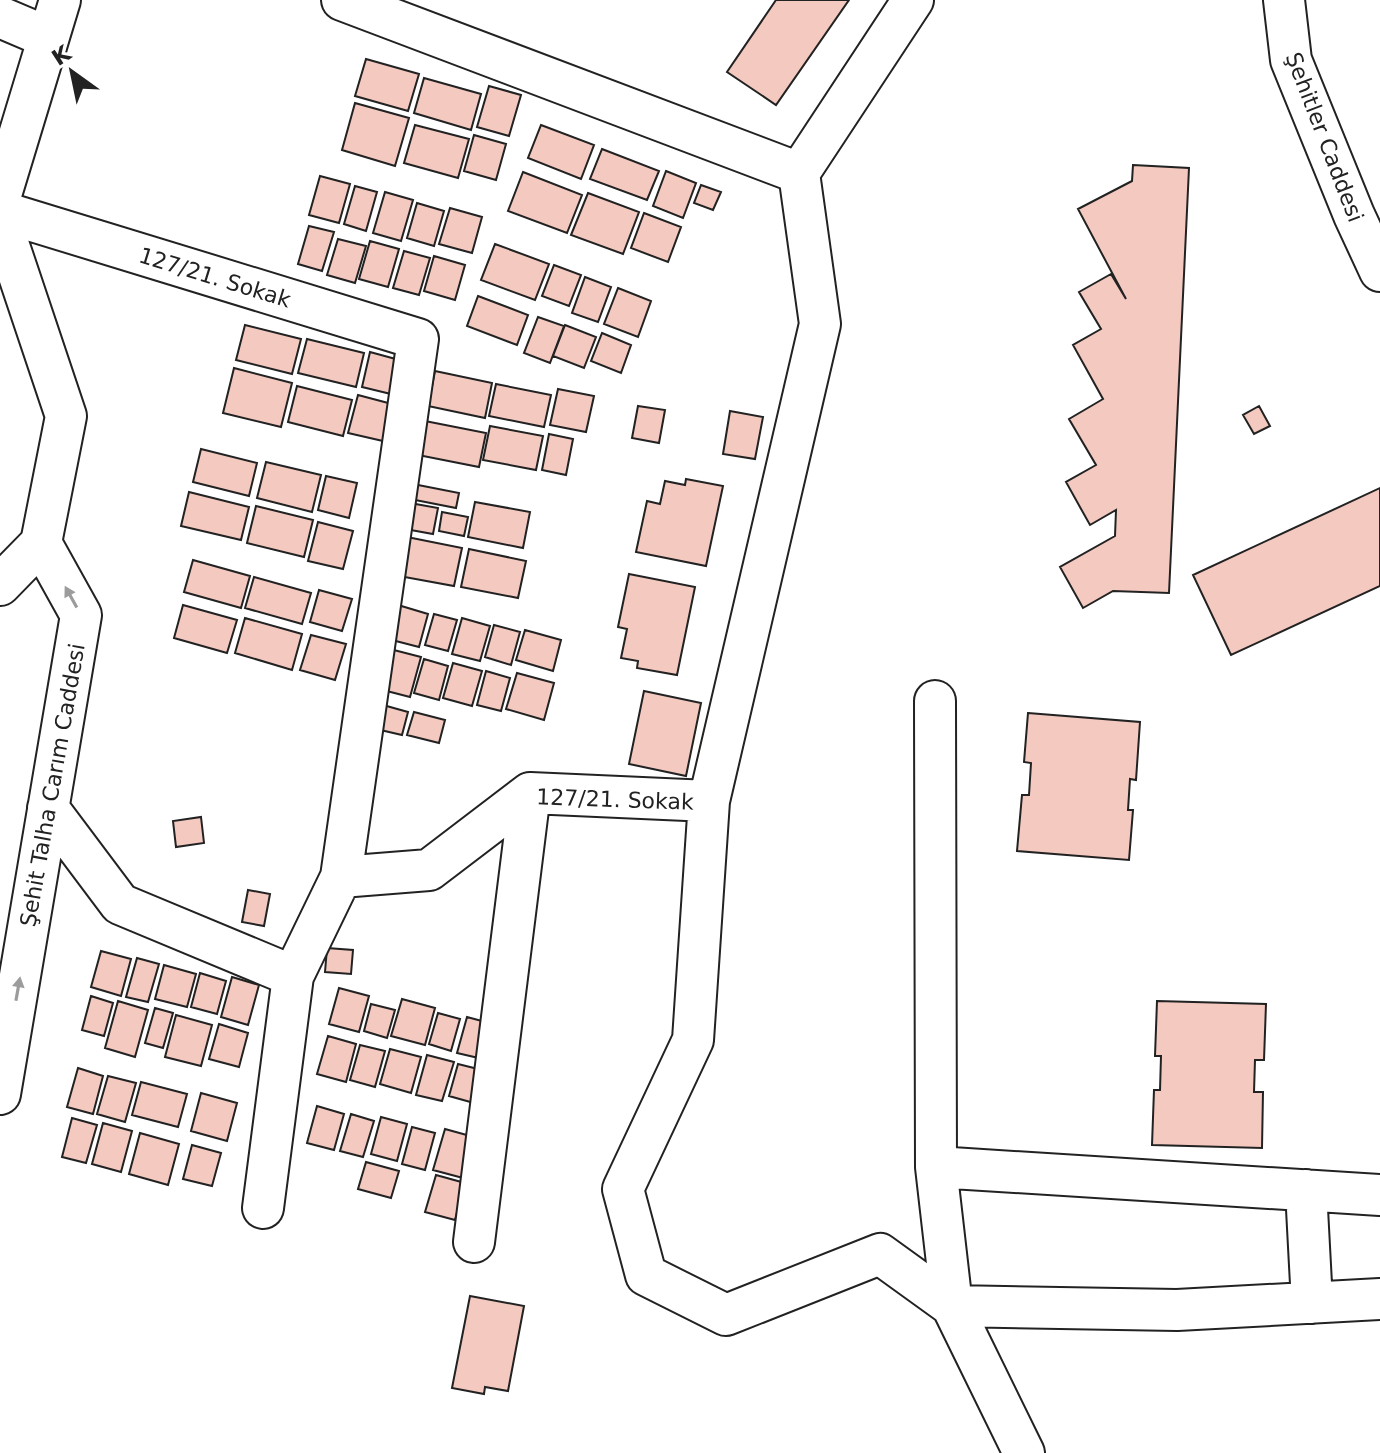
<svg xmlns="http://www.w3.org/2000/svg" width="1380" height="1453" viewBox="0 0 1380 1453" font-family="'DejaVu Sans',sans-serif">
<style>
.building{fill:#f3c9c0;stroke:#222;stroke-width:2}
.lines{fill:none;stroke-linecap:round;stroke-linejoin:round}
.minor-casing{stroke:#222;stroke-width:44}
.minor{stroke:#fff;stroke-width:40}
.oneway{fill:#9c9c9c}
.labels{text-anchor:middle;stroke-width:6;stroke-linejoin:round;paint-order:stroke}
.street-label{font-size:22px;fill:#222;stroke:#fff}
</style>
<rect width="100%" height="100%" fill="#fff"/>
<path class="building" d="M776,0h73l-73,105 -49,-33z
M366,59l53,15 -11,37 -53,-15z
M424,78l57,16 -10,36 -57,-17z
M489,86l32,9 -12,41 -32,-9z
M355,103l54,15 -14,48 -53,-16z
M415,125l54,14 -11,39 -54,-15z
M541,125l53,20 -13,34 -53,-21z
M474,135l32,9 -10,36 -32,-9z
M602,149l57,22 -12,29 -57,-21z
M1133,165l56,3 -20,425 -56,-2 -30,17 -23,-41 55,-31 1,-26 -26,15 -24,-43 30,-17 -27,-46 34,-20 -30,-54 28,-16 -22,-37 32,-18 15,25 -48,-90 54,-28z
M666,171l30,12 -13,35 -30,-12z
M523,172l59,23 -15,38 -59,-22z
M320,176l30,8 -11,39 -30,-8z
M701,185l20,7 -8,18 -19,-7z
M355,186l22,6 -11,39 -22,-7z
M385,192l28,8 -12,41 -28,-8z
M588,193l51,19 -16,42 -52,-19z
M417,203l27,8 -10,35 -27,-8z
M450,208l32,9 -10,36 -33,-9z
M644,213l37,14 -13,35 -37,-14z
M309,226l25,6 -12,39 -24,-7z
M338,239l28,7 -11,37 -28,-8z
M370,241l29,8 -11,38 -29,-8z
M495,244l54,20 -14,36 -54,-20z
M404,251l26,7 -11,37 -26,-7z
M434,256l31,9 -10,35 -31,-9z
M554,265l27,10 -12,31 -27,-10z
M585,277l26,10 -13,35 -26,-9z
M618,288l33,13 -13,36 -34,-13z
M478,296l50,19 -11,30 -50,-19z
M538,317l26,9 -14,37 -26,-10z
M245,325l56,14 -9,35 -56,-14z
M565,325l31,12 -12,31 -31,-12z
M602,333l29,12 -10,28 -30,-12z
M307,339l57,14 -8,34 -58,-14z
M370,352l33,9 -8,34 -33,-8z
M234,368l58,15 -11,44 -58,-14z
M435,371l57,12 -7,35 -57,-12z
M496,384l55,11 -7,32 -55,-11z
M297,386l55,14 -9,36 -55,-14z
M558,389l36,7 -8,36 -36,-7z
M358,395l34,9 -9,37 -35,-8z
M638,406l27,4 -6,33 -27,-5z
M1259,406l11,20 -16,8 -11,-19z
M730,411l33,6 -8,42 -32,-5z
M425,421l61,12 -7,34 -61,-12z
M490,426l53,10 -7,34 -53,-10z
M549,434l24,5 -7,36 -24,-5z
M201,449l56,14 -8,33 -56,-14z
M266,462l55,13 -9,37 -55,-14z
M326,476l31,7 -8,35 -31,-8z
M686,479l37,7 -17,80 -70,-14 11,-51 13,3 5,-23 20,4z
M413,484l46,9 -3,15 -46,-9z
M1380,488v98l-149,69 -38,-80z
M189,492l60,15 -8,33 -60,-14z
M475,502l55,10 -7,36 -55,-11z
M410,503l28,5 -5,26 -28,-5z
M256,506l57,14 -9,37 -57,-14z
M442,512l26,5 -4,19 -25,-5z
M318,522l35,9 -10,38 -35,-8z
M407,537l55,11 -8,38 -55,-10z
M469,549l57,12 -8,37 -57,-11z
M193,560l57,16 -9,32 -57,-16z
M629,574l66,13 -18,88 -40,-7 1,-7 -17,-3 6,-29 -9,-2z
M254,577l57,16 -9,31 -57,-16z
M319,590l33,9 -10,32 -32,-9z
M183,605l54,15 -10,33 -53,-15z
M398,605l30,9 -9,33 -31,-8z
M434,614l23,6 -9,31 -23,-6z
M245,618l57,16 -10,36 -57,-17z
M462,618l28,8 -10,35 -28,-7z
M494,625l26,7 -9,33 -26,-8z
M525,630l36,10 -8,31 -37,-11z
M311,635l35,9 -11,36 -35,-10z
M386,648l35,9 -11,40 -35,-9z
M424,659l24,7 -9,34 -25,-7z
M453,663l29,8 -10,35 -29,-8z
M486,671l24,7 -9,33 -24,-6z
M517,673l37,10 -10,37 -38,-11z
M644,691l57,12 -15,73 -57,-12z
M383,705l25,7 -6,23 -26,-6z
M414,712l31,8 -6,23 -32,-8z
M1028,713l112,9 -4,58 -6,-1 -2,31h5l-4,50 -112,-9 5,-56h7l2,-32 -7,-1z
M201,817l3,26 -28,4 -3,-26z
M248,890l22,4 -6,32 -22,-4z
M327,948l26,2 -2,24 -26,-2z
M101,951l30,8 -10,37 -30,-9z
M137,958l22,6 -11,38 -22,-5z
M164,965l32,9 -9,33 -32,-8z
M200,973l26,8 -9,33 -26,-7z
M232,977l27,8 -11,40 -27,-8z
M339,988l30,8 -10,36 -30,-8z
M91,996l22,7 -9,33 -22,-6z
M402,999l33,9 -10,37 -34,-9z
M118,1001l30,9 -13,47 -30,-9z
M1157,1001l109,3 -2,56h-9l-1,32h9l-1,56 -110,-3 2,-55h6l1,-34h-6z
M371,1004l24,6 -8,28 -23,-7z
M155,1008l18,5 -10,35 -18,-5z
M438,1013l22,6 -9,32 -22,-7z
M176,1015l36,10 -11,41 -36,-9z
M467,1017l26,7 -10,35 -26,-6z
M219,1024l29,9 -9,34 -30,-8z
M328,1036l28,8 -10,38 -29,-8z
M360,1045l25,6 -10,36 -25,-7z
M390,1049l31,8 -10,36 -31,-9z
M427,1055l27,7 -12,39 -26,-6z
M458,1064l32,8 -9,33 -32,-9z
M78,1068l25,8 -10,38 -26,-7z
M108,1076l28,7 -11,39 -28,-8z
M141,1082l46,12 -9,33 -46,-12z
M201,1093l36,10 -10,38 -36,-10z
M317,1106l27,8 -10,36 -27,-7z
M351,1114l23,7 -11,36 -23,-6z
M381,1117l26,7 -10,37 -26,-7z
M72,1118l25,7 -11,38 -24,-6z
M103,1123l29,8 -11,41 -29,-8z
M412,1127l23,6 -10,37 -23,-6z
M445,1129l29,8 -11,41 -30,-8z
M140,1133l39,11 -11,41 -39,-11z
M192,1145l29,8 -9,33 -29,-7z
M366,1162l33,9 -8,27 -33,-9z
M436,1175l29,8 -10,37 -30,-8z
M470,1296l54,10 -16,85 -23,-4 -1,7 -32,-6z"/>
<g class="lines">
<defs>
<path id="minor" d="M342,0l457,173
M1284,0l7,60 63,155 26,56
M0,17l47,20
M0,198l60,-198
M0,211l418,128 -77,538 88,-7 101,-77 179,8 111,-477 -21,-151 114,-173
M0,219l66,197 -25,127
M0,585l41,-42
M935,701l1,466 16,139 72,147
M709,801l-16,239 -70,149 23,86 80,40 154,-61 72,52 225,4 203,-11
M48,808l72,96 173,72
M0,1094l81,-479 -40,-72
M936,1167l444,28
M1306,1190l6,113
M263,1208l30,-232 48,-99
M474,1242l56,-449"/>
</defs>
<use href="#minor" class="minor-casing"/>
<use href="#minor" class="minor"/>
</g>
<defs><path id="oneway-solid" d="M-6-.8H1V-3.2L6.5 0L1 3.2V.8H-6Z" transform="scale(2)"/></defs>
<g class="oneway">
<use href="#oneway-solid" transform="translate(71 597) rotate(-119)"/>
<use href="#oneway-solid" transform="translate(18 989) rotate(-80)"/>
</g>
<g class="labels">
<g class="street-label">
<text transform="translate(1325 137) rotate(69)" y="8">Şehitler Caddesi</text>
<text transform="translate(215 277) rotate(17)" y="8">127/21. Sokak</text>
<text transform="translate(52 785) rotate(-80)" y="8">Şehit Talha Carım Caddesi</text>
<text transform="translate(615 799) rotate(2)" y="8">127/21. Sokak</text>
</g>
</g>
<g transform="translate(72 72) rotate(327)" stroke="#ffffff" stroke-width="6" paint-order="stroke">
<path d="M0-6L14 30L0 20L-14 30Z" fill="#222222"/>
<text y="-12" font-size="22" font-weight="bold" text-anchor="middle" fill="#222222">K</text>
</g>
</svg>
